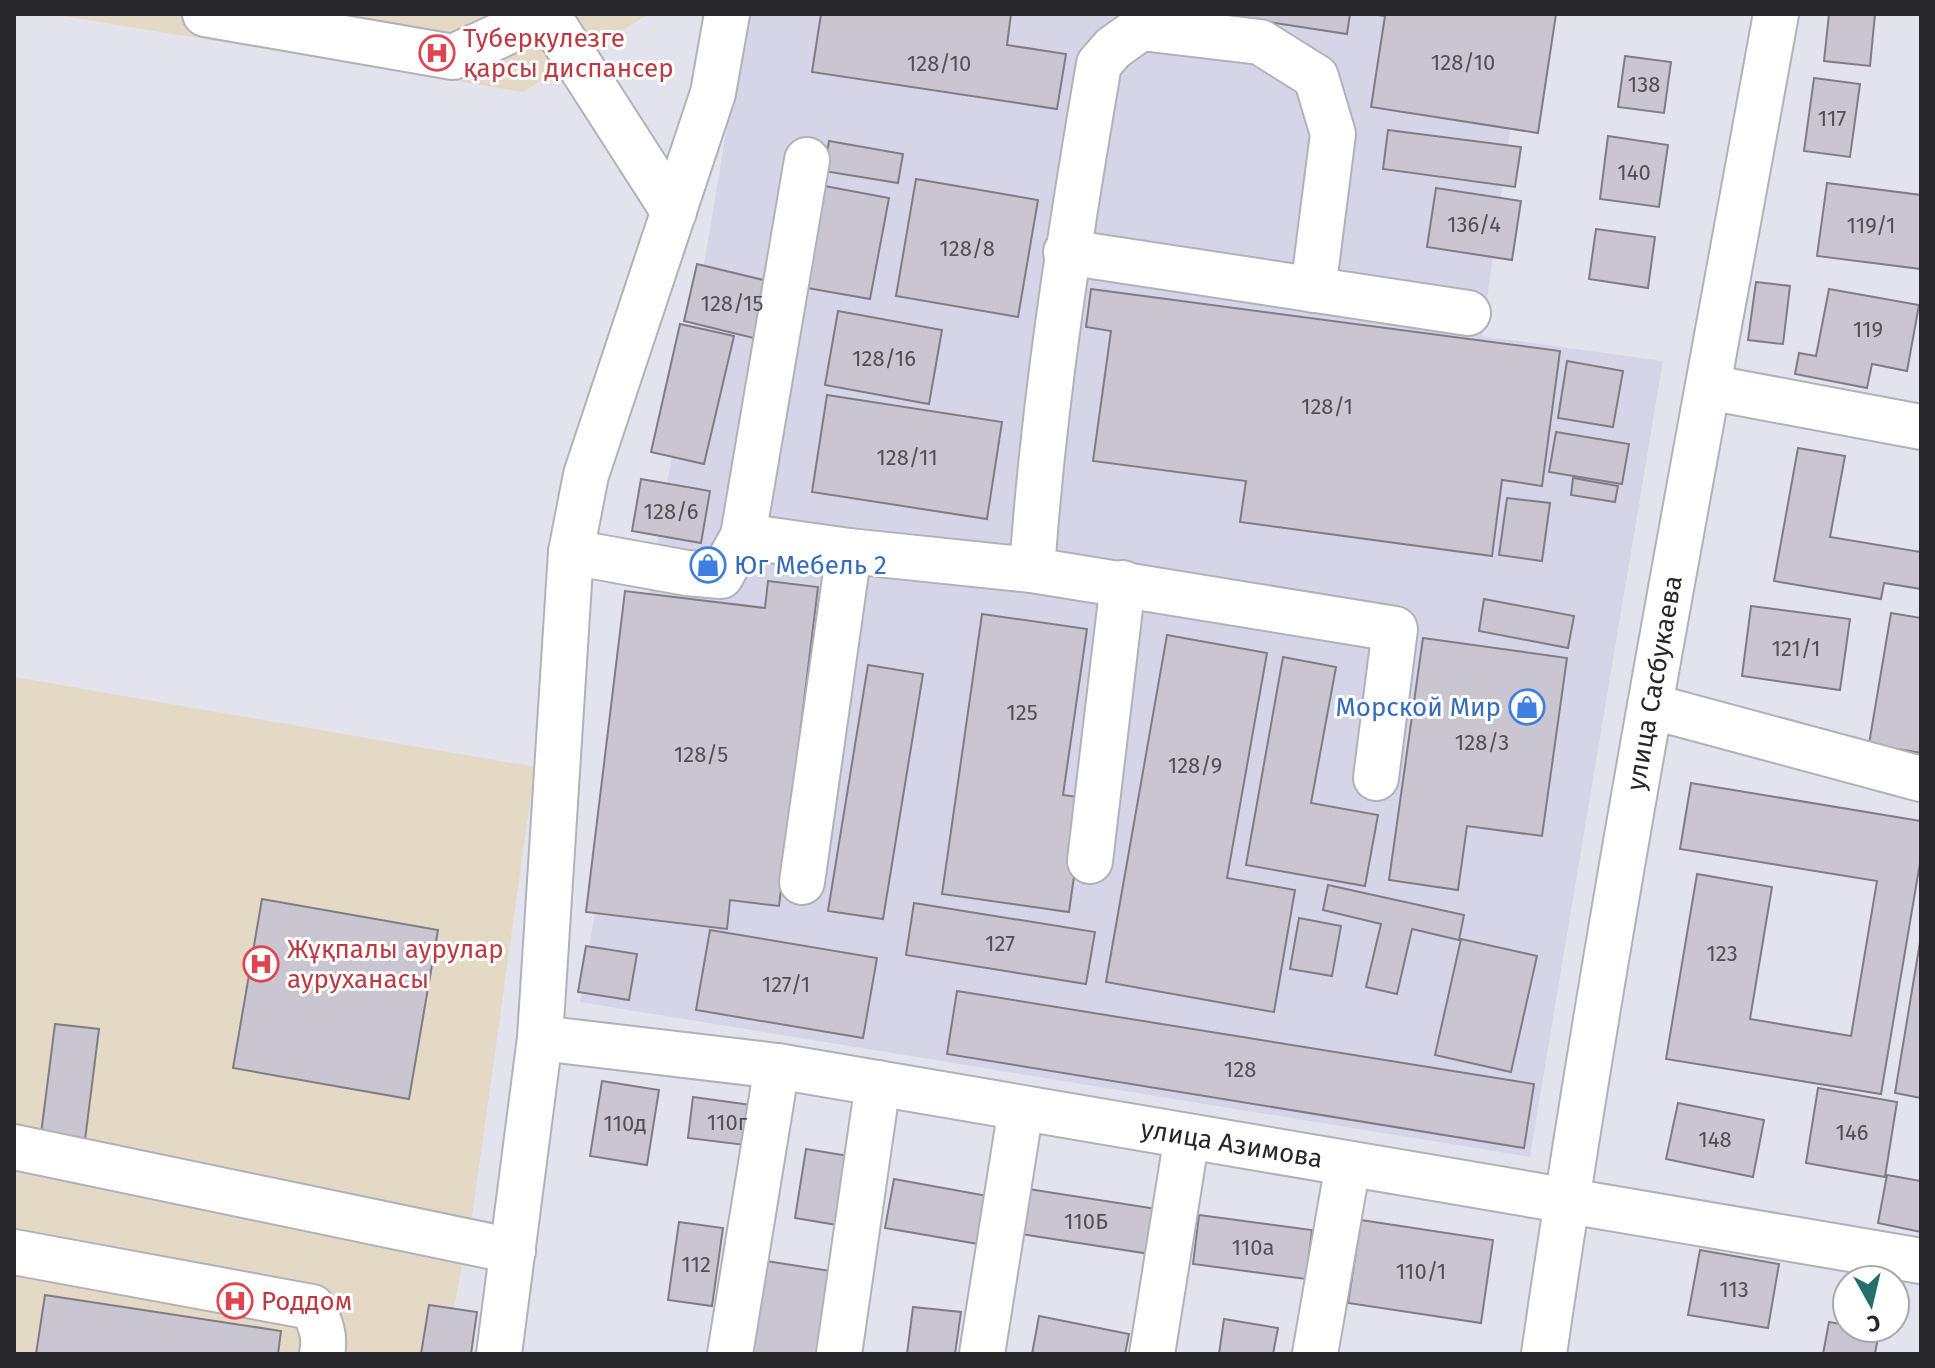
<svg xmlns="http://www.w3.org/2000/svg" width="1935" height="1368" viewBox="0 0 1935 1368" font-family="'Fira Sans',sans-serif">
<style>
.built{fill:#d6d5e7}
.medical{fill:#e4d9c5}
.building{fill:#c9c6d1;stroke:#807c86;stroke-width:2}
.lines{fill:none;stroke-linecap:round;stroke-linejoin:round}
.minor-casing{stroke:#b1b1bb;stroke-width:48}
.minor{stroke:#fff;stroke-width:44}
.labels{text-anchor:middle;stroke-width:6;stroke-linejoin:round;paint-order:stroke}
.number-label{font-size:22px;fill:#504f54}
.health-label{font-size:26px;fill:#be3a42;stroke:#fff;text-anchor:start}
.shop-label{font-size:26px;fill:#366cbe;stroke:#fff;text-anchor:start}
.street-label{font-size:26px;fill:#27272b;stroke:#fff}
</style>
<rect width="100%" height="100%" fill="#e3e3ee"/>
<path class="built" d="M746,14h780l-44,322 181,25 -133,796 -950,-155z"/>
<path class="medical" d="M52,14h597l-126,78z
M14,677l521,90 -66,471 -455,-77z
M14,1171l451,77 -19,106h-432z"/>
<path class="building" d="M821,14h190l-4,31 59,9 -9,55 -245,-37z
M1215,14h135l-3,20z
M1370,14h186l-18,119 -167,-26 14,-91z
M1829,14h46l-5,52 -46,-5z
M1625,56l46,6 -7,51 -46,-6z
M1814,78l46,6 -10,73 -46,-6z
M1388,130l133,17 -6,40 -132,-18z
M1608,136l60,9 -9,62 -59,-8z
M829,141l74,13 -5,29 -74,-12z
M916,179l122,21 -20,117 -122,-21z
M1827,183l94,12v74l-104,-13z
M814,184l75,14 -19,101 -74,-13z
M1436,188l85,13 -9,59 -85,-13z
M1596,229l59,8 -7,51 -59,-9z
M697,264l83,20 -14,57 -82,-20z
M1756,282l34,4 -7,58 -35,-4z
M1091,289l469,62 -18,135 -40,-6 -10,76 -252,-34 6,-41 -153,-20 18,-130 -25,-4z
M1829,289l90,16 -12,66 -35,-7 -5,24 -72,-14 4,-21 17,3z
M838,311l104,19 -13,74 -104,-19z
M680,324l54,12 -30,128 -53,-12z
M1567,361l56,10 -10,56 -55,-9z
M827,395l175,27 -15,97 -175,-27z
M1556,432l73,12 -7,40 -73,-12z
M1798,448l47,8 -15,81 91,15v37l-37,-6 -3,16 -107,-18z
M1573,478l45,8 -3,16 -44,-7z
M641,479l69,12 -9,52 -69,-12z
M1507,498l43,5 -8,58 -43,-6z
M768,581l50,6 -39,319 -49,-6 -3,29 -141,-17 39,-321 140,17z
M1484,599l90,17 -6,32 -89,-17z
M1751,606l99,13 -10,71 -98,-14z
M1891,613l30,5v135l-52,-9z
M982,614l105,15 -24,166 22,3 -16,114 -127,-18z
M1167,635l100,18 -40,225 68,12 -21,122 -168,-30z
M1423,638l144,20 -25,178 -75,-10 -9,64 -69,-10z
M1283,657l53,10 -25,136 67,12 -13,71 -119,-21z
M868,665l55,9 -40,245 -55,-8z
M1691,783l230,38v36l-40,237 -215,-35 31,-185 75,13 -22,132 101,17 26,-155 -197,-32z
M1328,885l136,30 -5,25 -47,-11 -15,65 -31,-7 15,-63 -58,-14z
M262,899l176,31 -29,169 -176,-31z
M914,903l181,29 -9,52 -180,-29z
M1299,918l42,8 -9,50 -42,-7z
M710,930l167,28 -14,80 -167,-28z
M1921,936v162l-26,-5z
M1461,939l76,17 -26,116 -76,-17z
M586,946l51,8 -8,46 -51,-8z
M957,991l577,93 -10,64 -577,-94z
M55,1024l44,5 -14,111 -44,-6z
M602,1081l57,9 -12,75 -57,-9z
M1818,1088l79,14 -12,75 -79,-14z
M693,1097l73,10 -5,40 -73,-9z
M1678,1103l86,17 -11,57 -87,-18z
M806,1149l43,7 -12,69 -42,-7z
M1887,1175l34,6v51l-43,-9z
M894,1179l99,18 -9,48 -99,-17z
M1022,1188l135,21 -7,45 -136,-21z
M1199,1215l113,15 -6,49 -113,-15z
M1361,1220l132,20 -12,83 -133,-20z
M679,1222l44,6 -11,78 -44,-6z
M1700,1250l79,14 -11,64 -80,-13z
M766,1261l65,10 -13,83h-66z
M45,1295l236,36 -3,23h-242z
M429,1305l48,7 -6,42h-50z
M913,1307l48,5 -6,42h-48z
M1039,1316l90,18 -4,20h-93z
M1224,1319l54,9 -5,26h-54z
M1829,1322l18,3v3l32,3 -4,23h-52z"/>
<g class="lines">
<defs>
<g id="minor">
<path d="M205,14l248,43 93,-43"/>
<path d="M547,14l127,198"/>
<path d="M1066,252l402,61"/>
<path d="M1708,387l213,40"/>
<path d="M743,536l64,-376"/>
<path d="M571,552l116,21 34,3 22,-40 106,15 183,19 363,59 -19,149"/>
<path d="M1032,570c12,-172 38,-336 67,-506l14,-16 28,-20 119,14 56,35 17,57 -20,156"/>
<path d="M1650,706l271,73"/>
<path d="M1090,861l33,-278"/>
<path d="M802,882l47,-331"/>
<path id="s1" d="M540,1038l237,28 1144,195"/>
<path d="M14,1147l499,104"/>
<path d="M14,1252l298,55c8,15 14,29 10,47"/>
<path d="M499,1354l41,-316 31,-486 15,-77 127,-382 14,-79"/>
<path d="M730,1354l47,-288"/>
<path d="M839,1354l39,-271"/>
<path d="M982,1354l39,-246"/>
<path d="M1152,1354l35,-218"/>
<path d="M1315,1354l33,-190"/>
<path id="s2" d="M1544,1354c65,-449 151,-894 232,-1340"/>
</g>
</defs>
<use href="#minor" class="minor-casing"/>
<use href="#minor" class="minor"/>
</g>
<defs>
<symbol id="hospital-ring" viewBox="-11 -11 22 22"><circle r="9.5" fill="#fff" stroke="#e0444e" stroke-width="1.5"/><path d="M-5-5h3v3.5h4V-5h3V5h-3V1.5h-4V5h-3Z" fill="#e0444e"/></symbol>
<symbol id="shop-ring" viewBox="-11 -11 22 22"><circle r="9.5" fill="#fff" stroke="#3f7fe0" stroke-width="1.5"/><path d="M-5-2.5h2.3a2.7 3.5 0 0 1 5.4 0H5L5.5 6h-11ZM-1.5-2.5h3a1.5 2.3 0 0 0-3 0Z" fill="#3f7fe0"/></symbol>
</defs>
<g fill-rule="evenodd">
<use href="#hospital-ring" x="417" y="33" width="40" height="40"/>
<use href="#shop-ring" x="688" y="545" width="40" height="40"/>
<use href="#shop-ring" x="1507" y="687" width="40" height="40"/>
<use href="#hospital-ring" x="241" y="944" width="40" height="40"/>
<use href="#hospital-ring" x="215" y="1281" width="40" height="40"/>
</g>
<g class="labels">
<g class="number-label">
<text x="1463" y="70">128/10</text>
<text x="939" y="71">128/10</text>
<text x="1644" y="92">138</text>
<text x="1832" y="126">117</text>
<text x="1634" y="180">140</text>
<text x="1474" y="232">136/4</text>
<text x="1871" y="233">119/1</text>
<text x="967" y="256">128/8</text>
<text x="732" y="311">128/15</text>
<text x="1868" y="337">119</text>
<text x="884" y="366">128/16</text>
<text x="1327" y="414">128/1</text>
<text x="907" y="465">128/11</text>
<text x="671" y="519">128/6</text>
<text x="1796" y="656">121/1</text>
<text x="1022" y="720">125</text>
<text x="1482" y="750">128/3</text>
<text x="701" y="762">128/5</text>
<text x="1195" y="773">128/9</text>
<text x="1000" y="951">127</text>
<text x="1722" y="961">123</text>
<text x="786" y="992">127/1</text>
<text x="1240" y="1077">128</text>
<text x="727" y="1130">110г</text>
<text x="625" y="1131">110д</text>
<text x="1852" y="1140">146</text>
<text x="1715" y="1147">148</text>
<text x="1086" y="1229">110Б</text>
<text x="1253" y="1255">110а</text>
<text x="696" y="1272">112</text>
<text x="1421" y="1279">110/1</text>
<text x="1734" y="1297">113</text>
</g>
<g class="health-label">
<text x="463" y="47">Туберкулезге<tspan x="463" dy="30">қарсы диспансер</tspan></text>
<text x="287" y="958">Жұқпалы аурулар<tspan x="287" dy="30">ауруханасы</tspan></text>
<text x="261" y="1310">Роддом</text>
</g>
<g class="shop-label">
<text x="734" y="574">Юг Мебель 2</text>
<text x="1501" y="716" text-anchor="end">Морской Мир</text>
</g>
<g class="street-label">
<text dy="9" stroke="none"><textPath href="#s2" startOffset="680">улица Сасбукаева</textPath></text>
<text dy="9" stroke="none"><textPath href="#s1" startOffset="700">улица Азимова</textPath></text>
</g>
</g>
<rect width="1935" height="1368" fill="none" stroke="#27272b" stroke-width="32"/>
<g transform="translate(1871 1304) rotate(172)"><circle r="38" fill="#ffffff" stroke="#a9a9aa" stroke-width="2"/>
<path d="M0-6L14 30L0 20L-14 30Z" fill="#246f6b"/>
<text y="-12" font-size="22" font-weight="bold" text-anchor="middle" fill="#27272b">С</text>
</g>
</svg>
